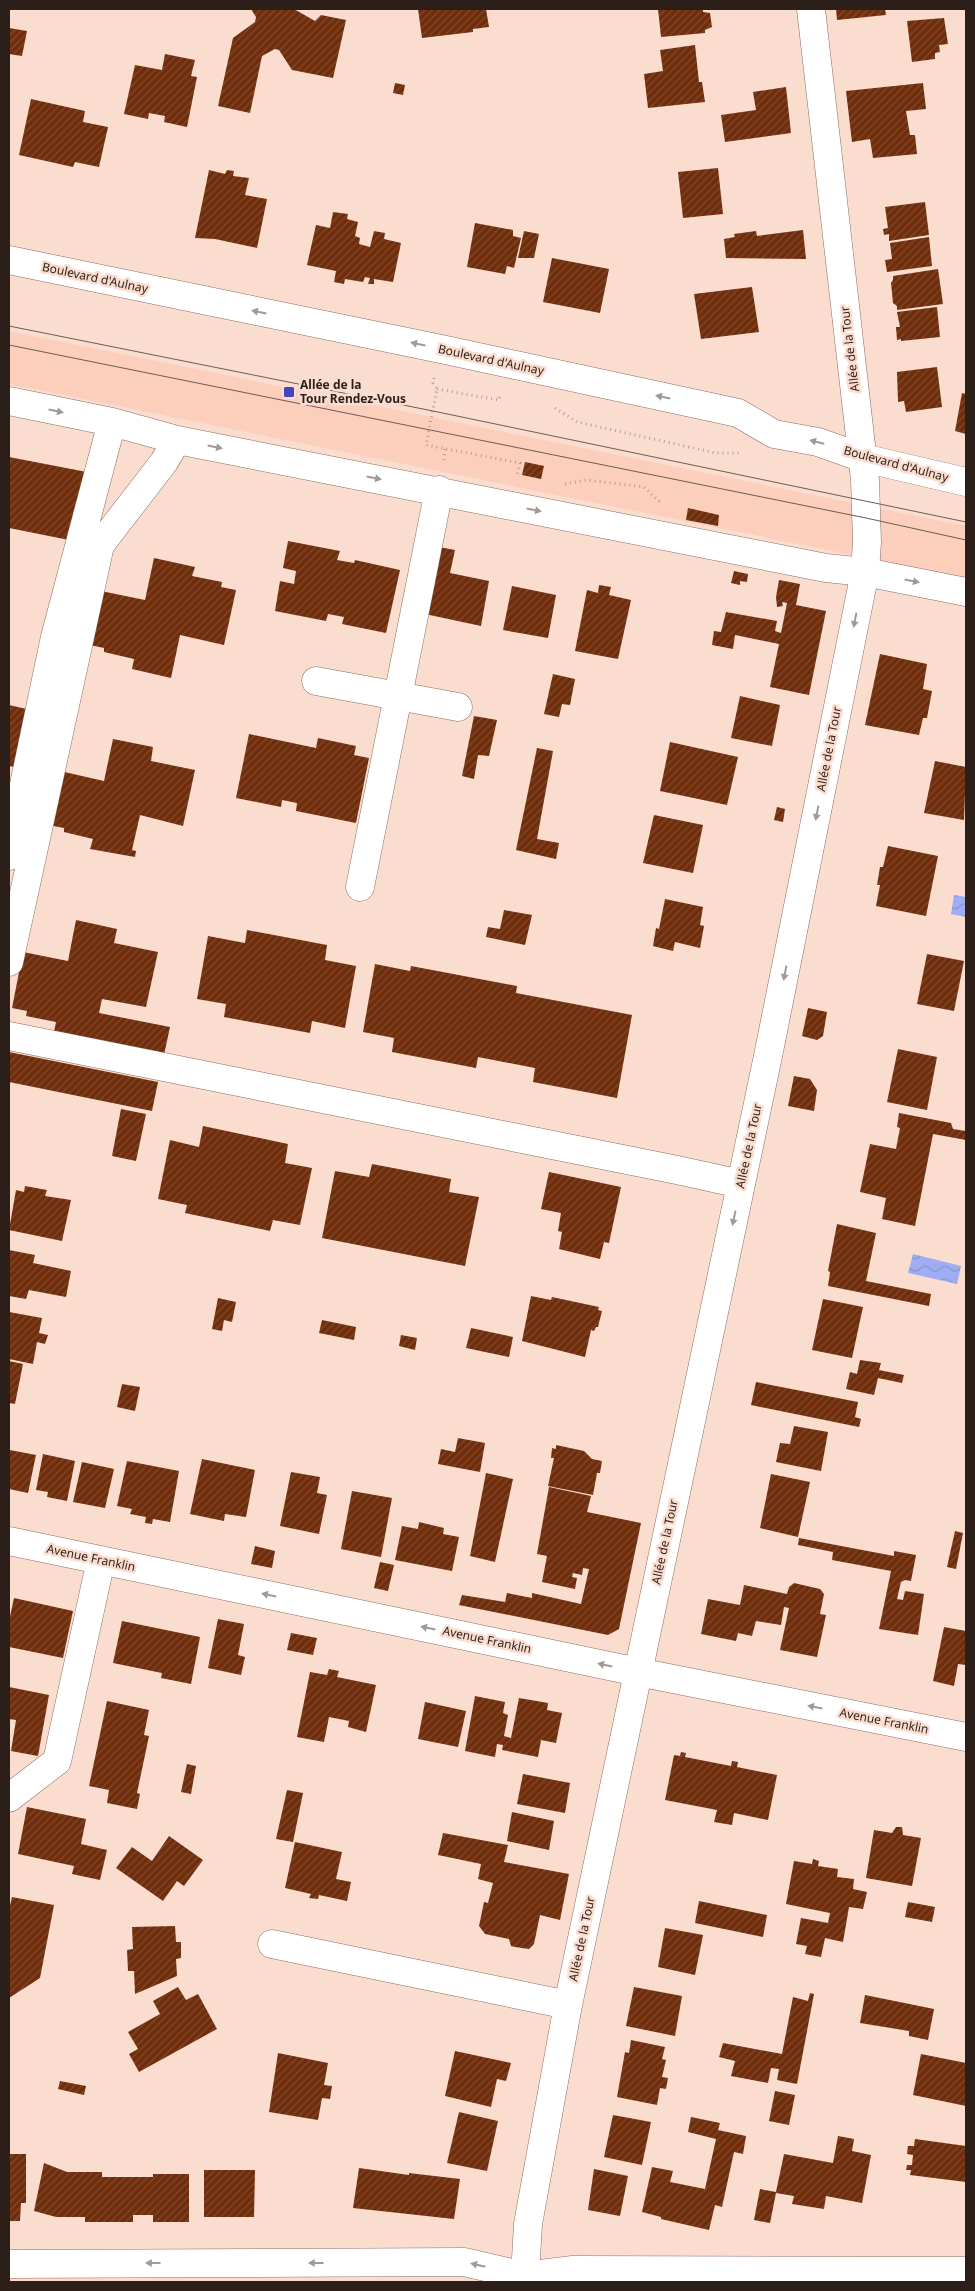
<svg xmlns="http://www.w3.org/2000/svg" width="975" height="2291" viewBox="0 0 975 2291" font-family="'Noto Sans',sans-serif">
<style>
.built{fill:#fccfbd}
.water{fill:url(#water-waves)}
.building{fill:url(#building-hatch)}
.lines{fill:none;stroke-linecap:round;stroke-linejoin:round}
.minor-casing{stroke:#8d6c5f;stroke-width:29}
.path{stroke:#b69d93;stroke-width:3;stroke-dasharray:1 4;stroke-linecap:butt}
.minor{stroke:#fff;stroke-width:28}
.tram{stroke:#6e5b54;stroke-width:1}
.oneway{fill:#a09a98}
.poi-dot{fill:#4346bb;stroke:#fbddd0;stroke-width:2}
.labels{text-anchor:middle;stroke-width:5;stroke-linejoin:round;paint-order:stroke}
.street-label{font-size:12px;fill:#2c1e19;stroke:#fbddd0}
.poi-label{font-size:12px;font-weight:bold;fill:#2c1e19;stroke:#fbddd0;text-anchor:start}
</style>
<defs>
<pattern id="water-waves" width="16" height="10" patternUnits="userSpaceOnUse" patternTransform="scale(1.25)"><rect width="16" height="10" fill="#9fadf4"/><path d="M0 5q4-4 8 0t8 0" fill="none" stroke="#8994d1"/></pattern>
<pattern id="building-hatch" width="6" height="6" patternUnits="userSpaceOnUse" patternTransform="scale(1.25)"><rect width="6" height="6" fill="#702d0b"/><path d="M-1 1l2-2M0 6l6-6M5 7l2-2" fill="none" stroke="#804a2e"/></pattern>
</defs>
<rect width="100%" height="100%" fill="#fbddd0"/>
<path class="built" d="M9,331l957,195v52l-957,-194z"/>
<path class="water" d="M954,895l12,2v20l-15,-3z
M913,1254l48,12 -4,18 -49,-11z"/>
<path class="building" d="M251,9h43l21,12 6,-6 25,5 -13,58 -41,-8 -13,-20 -4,-1 -13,7 -12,57 -32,-7 15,-68 22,-16 1,-5z
M418,9h68l3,18 -16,2v3l-51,6z
M658,9h45v3l7,1 2,14 -7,3v3l-44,4z
M836,9h49l1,6 -49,5z
M944,18l4,26 -9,1 1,7 -5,1v6l-23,3 -5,-41z
M9,28l18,3 -5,25 -13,-2z
M695,45l4,37h3l3,20 -57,6 -4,-34 19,-3 -3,-21z
M165,54l30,6 -4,16 6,1 -10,50 -23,-5 1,-6 -16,-3 -1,6 -24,-5 11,-49 27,5z
M395,83l10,2 -2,10 -10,-2z
M923,83l3,26 -20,2 4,24h5l2,19 -44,4 -3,-19 -18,3 -6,-51z
M786,87l5,46 -66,9 -4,-27 35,-5 -3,-18z
M31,99l54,12 -2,11 25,5 -9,40 -24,-5 -2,5 -54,-12z
M718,168l5,46 -40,4 -5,-46z
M209,170l16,4 2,-4 7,1 -1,5 16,2 -4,17 22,4 -10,49 -42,-9 -20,-1z
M925,202l4,33 -40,6v-7l-5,1 -1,-6 5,-1 -3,-21z
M333,212l15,2 -1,5 11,3 -3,14 5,2 -1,6 11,3 4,-16 11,2 -1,6 17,4 -8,39 -19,-3v5h-6l2,-6 -5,-1 -2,5 -18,-3 -1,5 -10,-2 2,-11 -29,-6 9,-40 14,3z
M475,223l38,7v6l8,2 -7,30 -7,-2 -2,8 -38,-7z
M803,230l3,29 -80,-1 -2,-19 11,-2 -1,-3 22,-3 1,5z
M524,231l15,3 -5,24h-16z
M929,237l3,29 -45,6 -2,-12 7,-1 -2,-16z
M552,258l57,11 -9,44 -57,-11z
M938,269l5,35 -46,6v-4l-4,-3 -2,-20 2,-3v-4z
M752,287l7,45 -58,7 -7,-45z
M937,307l3,30 -39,4v-2l-4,1 -1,-13h4l-3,-15z
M937,367l5,40 -36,5 -2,-11 -6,1 -1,-30z
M962,393l4,1v40l-11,-3z
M9,457l83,16 -18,68 -65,-13z
M525,462l19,4 -3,13 -19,-4z
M688,508l31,7 -1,11 -32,-6z
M288,541l52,10 -3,9 17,3 1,-3 45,10 -14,63 -44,-9 2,-7 -16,-3 -2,7 -51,-10 5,-30 14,3 2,-13 -13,-3z
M439,547l16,3 -5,23 39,8 -8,45 -56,-12z
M154,558l41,9 -3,9 30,6 -1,5 15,3 -12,55 -44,-10 -9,43 -39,-9 2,-10 -30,-7v-4l-14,-3 11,-54 44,9z
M734,571l14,3 -1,8 -7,-1v4l-9,-2z
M779,580l21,4 -4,21 30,6 -17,84 -39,-8 9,-43 -44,-9 -2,14 -21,-4 2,-14 7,1 5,-20 51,9 -2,10 6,2 6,-30 -5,-1 1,4 -6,1 -1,-10z
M599,585l12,2 -2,8 22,5 -13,59 -43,-8 12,-61 11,3z
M512,586l44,9 -8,43 -45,-8z
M880,654l47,10 -4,25 9,2 -5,27h-4l-4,17 -54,-10z
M553,674l22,5 -5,26 -8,-1 -3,13 -15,-3z
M740,696l40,9 -8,41 -41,-8z
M9,705l22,5 -12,58 -10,-2z
M474,716l23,4 -8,36 -11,-1 -4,24 -12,-3z
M249,734l67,14 2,-10 38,8 -2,9 15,3 -13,65 -60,-12 1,-8 -15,-3 -1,7 -45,-9z
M113,739l40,8 -2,14 44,9 -12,56 -43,-11 -8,35 4,1 -1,6 -45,-8 3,-10 -29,-7v-4l-16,-3 12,-54 44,10z
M670,742l68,15 -11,48 -67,-14z
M537,748l16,3 -16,88 22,4 -3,16 -40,-9z
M935,761l31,6 -2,53 -40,-7z
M777,807l8,2 -2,13 -9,-2z
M654,815l49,10 -10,48 -50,-10z
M888,846l50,10 -12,60 -50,-10 4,-21h-3l3,-18h3z
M665,899l38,8 -3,18 4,1 -4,22 -25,-6 -2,9 -20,-5 3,-18 3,1z
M504,910l28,5 -7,30 -39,-8 2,-10 12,2z
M76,920l41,9 -3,14 44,9 -12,55 -44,-8 -3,14 71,14 -6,28 -110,-23 2,-10 -30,-6 1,-5 -15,-3 11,-56 45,9z
M247,930l80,15 -2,15 31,6 -11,62 -33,-7 -2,12 -86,-16 2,-13 -29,-5 11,-63 37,7z
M927,954l37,7 -10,50 -37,-7z
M375,964l35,7 1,-5 106,20 -1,7 116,22 -15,83 -84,-16 2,-14 -57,-11 -2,11 -84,-16 2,-14 -31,-6z
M808,1008l19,4 -4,24 -6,4 -15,-4z
M898,1049l39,8 -10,53 -40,-8z
M9,1052l149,30 -6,29 -143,-29z
M794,1076l16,3 7,11 -3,21 -26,-5z
M121,1109l25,5 -10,47 -24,-5z
M899,1113l52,10 2,6 13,2v9l-33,-6 -18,92 -33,-7 4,-21 -26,-6 10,-48 26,5 4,-21 -3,-1z
M203,1126l85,18 -3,19 27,5 -12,57 -27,-5 -3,11 -85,-18 2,-8 -29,-6 12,-59 29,7z
M372,1164l79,15 -2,13 30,5 -14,69 -143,-28 13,-67 34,6z
M549,1172l72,15 -12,56 -5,-1 -4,17 -41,-10 3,-17 -4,-1 3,-18 -20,-4z
M25,1186l22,4 -2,6 26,4 -9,41 -53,-11 7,-40 8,2z
M837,1224l39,9 -10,48 65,13 -2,12 -101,-20 2,-14 -2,-1z
M9,1250l26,5 -2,8 38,8 -5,26 -37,-7 -3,9 -17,-3z
M531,1296l20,4 1,-3 47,10 -1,3 4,1 -4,16h-2l-2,4 -3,-1 -6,27 -63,-16z
M218,1298l18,4 -4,20 -8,-2 -2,11 -10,-2z
M823,1299l40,8 -11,51 -40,-8z
M9,1312l33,6 -3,15 9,2 -3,9 -8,-2 -4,22 -24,-5z
M322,1320l34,7 -2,13 -35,-7z
M471,1328l42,9 -4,20 -43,-9z
M401,1335l16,3 -2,12 -16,-4z
M860,1360l21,3 -2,7 25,5 -2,8 -24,-5 -4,17 -28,-6 4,-17 7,2z
M9,1361l14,3 -8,40 -6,-1z
M756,1382l102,20 -3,15 6,2 -2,8 -108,-22z
M122,1384l18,3 -5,24 -18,-4z
M794,1426l34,6 -7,39 -45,-9 4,-19 10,1z
M458,1438l27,5 -5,29 -42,-8 3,-15 14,3z
M556,1445l28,6 8,8 10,2 -2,12h-3l-4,22 -45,-9 6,-28h-3l1,-10 4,1z
M10,1450l26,5 -8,38 -19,-4z
M43,1454l32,7 -8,40 -20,-4 1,-5 -12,-2z
M202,1459l53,11 -9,47 -21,-3 -1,7 -34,-7z
M127,1461l52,10 -9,51 -17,-3 -1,5 -7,-1 1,-6 -16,-3 2,-5 -15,-3z
M82,1462l32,7 -9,39 -32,-6z
M291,1472l29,5 -3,16 10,2 -8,39 -39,-8z
M486,1473l27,6 -18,83 -25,-6z
M771,1474l39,8 -12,55 -38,-9z
M549,1487l42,9 -4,16 54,11 -22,106 -11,6 -149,-30 3,-10 43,7 2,-9 25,5v-5l49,11 8,-35 -6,-1 -1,7 -9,-2 -1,4 5,1 -2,11 -33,-7 5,-26 -10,-2z
M352,1491l40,7 -11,59 -40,-8z
M419,1522l25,6 -1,6 16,3 -7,34 -57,-11 7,-34 16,3z
M955,1531l8,2 -7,36 -9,-2z
M799,1538l95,18v-5l22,4 -5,26 -6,-1 -4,2 -4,17 6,1 2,-9 19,3 -6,41 -39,-6 12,-58 -59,-11 1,-8 -35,-7z
M255,1546l20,5 -3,17 -21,-4z
M380,1562l14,3 -6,26 -14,-3z
M794,1583l26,6 4,5 -4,20 6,1 -9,42 -37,-7 9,-42 -5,-1 -3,18 -25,-4 -4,15 -14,-3 -2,8 -35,-7 7,-35 32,6 4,-20 43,9 2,-7z
M14,1598l59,13 -10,47 -54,-11v-26z
M218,1619l26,5 -6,31 7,2 -4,18 -33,-7z
M122,1621l78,16 -9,47 -30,-6 1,-5 -49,-10z
M944,1627l22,4v34l-8,-1 -4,22 -21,-5z
M291,1633l26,5 -4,17 -26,-5z
M329,1669l10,2 -2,6 39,8 -10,47 -18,-5 1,-6 -20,-4 -5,25 -27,-5 13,-65 17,3z
M9,1687l40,8 -11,61 -27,-5 5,-31 -7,-1z
M475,1696l30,6 -2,11 5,2 -4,21 7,2 8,-40 29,5 -1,7 15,3 -6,30 -15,-3 -3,17 -36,-7 1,-5 -6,-1 -2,13 -30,-6z
M107,1701l42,9 -5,25 5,1 -12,57 3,1 -3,15 -30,-6 2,-13 -20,-4z
M425,1702l41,9 -8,36 -40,-8z
M681,1752l5,1 -1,4 46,9 1,-5 6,1 -1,5 40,8 -9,45 -34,-7 -2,12 -18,-3 3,-12 -52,-10 9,-45 6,1z
M187,1764l9,2 -5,28 -10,-2z
M523,1774l47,9 -5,30 -48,-9z
M287,1790l16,3 -10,49 -17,-3z
M27,1807l59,12 -5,25 26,6 -7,30 -28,-6 2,-8 -56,-12z
M512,1812l42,9 -5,29 -42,-9z
M896,1827h6l1,8 18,3 -9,48 -46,-8 8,-48 18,3z
M443,1833l65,12 -4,17 65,12 -9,46 -20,-5 -6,29 -5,5 -14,-2 -4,-1 -2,-7 -24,-5 -6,-8 5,-24 4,1 5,-20 -15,-4 3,-15 -43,-9z
M169,1836l34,24 -19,26 -7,-5 -14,20 -47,-33 16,-21 20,14z
M295,1842l47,10 -6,27 15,3 -4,19 -28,-6 -1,4 -9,-1 2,-4 -26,-6z
M813,1859l6,2 -1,5 20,3 -1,8 17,2 -1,10 14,3 -4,17 -14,-2 -6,35 -18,-4 -4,19 -16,-3 2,-8 -11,-2 5,-26 27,5 2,-10 -44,-9 8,-43 18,3z
M12,1897l42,8 -14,73 -31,20v-88z
M699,1901l68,14 -4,22 -68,-14z
M908,1902l27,5 -3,15 -27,-5z
M175,1926l1,16h5v16l-5,1 1,17 -42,18 -1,-23h-6l-1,-21 6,-1 -1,-22z
M665,1928l38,7 -8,40 -37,-8z
M178,1987l8,13 12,-6 19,35 -78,43 -10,-18 9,-5 -10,-17 32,-18 -7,-13z
M634,1987l48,9 -7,40 -49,-10z
M810,1993l4,1 -17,90 -20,-4 2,-11 -8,-1 -3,15 -37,-7 4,-15 -16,-4 4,-14 59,11 11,-57 15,4z
M865,1995l69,14 -6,31 -19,-4v-5l-49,-8z
M631,2040l34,7 -3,12 4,1 -4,17 6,1 -2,11 -6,-1 -3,17 -40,-8 8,-45 4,1z
M455,2051l56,12 -5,18 -9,-2 -6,28 -46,-11z
M278,2053l50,10 -4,22 8,1 -2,13 -8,-1 -4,22 -49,-8z
M921,2054l45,9v43l-53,-11z
M60,2081l26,5 -2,9 -26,-6z
M775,2091l20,4 -6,30 -20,-4z
M459,2112l39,9 -11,50 -40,-8z
M613,2115l38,7 -9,43 -38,-8z
M691,2117l29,6 -2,7 28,6 -3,18 -9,-2 -12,55 -7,-2 -6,25 -48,-11v-2l-19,-5 10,-45 21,4 -3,11 35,7 11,-50 -28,-7z
M838,2136l16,3 -2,12 19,4 -9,48 -36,-7 -2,13 -32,-5 2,-8 -18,-3 -6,30 -16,-3 6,-31 16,3 8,-38 49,9z
M915,2139l51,7v36l-56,-7 1,-5h-5l1,-5h5l1,-10 -6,-1 1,-8h6z
M9,2154h17v49h-5l-1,18h-11z
M44,2163l23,9h35v5h51v-3h36v48h-36v-7h-20v7h-48v-5h-29l-22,-6z
M359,2168l50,7v-2l51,6 -6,40 -101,-11z
M594,2169l34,7 -8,40 -32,-6z
M204,2170h51l-1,47h-50z"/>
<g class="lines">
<defs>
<path id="minor" d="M9,260l432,89 297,64 36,21 44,8 45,16 103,24
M9,401l103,21 65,18 649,128 39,4 101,20
M316,681l142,26
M9,856l46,-219 57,-215
M360,887l79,-397
M9,962l91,-417 64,-83 13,-22
M9,1036l668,134 64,14
M9,1541l629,131 328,65
M9,1798l48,-37 44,-201
M272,1944l296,61
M9,2264l455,-2 61,14 48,-6 393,1
M525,2276l3,-52 40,-219 200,-949 97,-484 2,-30 -2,-62 -54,-471"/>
</defs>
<use href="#minor" class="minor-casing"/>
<path class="path" d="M434,378l-1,5 4,6 -11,56 94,18 -3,13
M437,389l62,11 1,-6
M555,408l22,14 139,31h25
M444,460l1,-12
M565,484l22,-4 57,7 17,16"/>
<use href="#minor" class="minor"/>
<path class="tram" d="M9,326l424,85 533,111
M9,345l857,173 100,22"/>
</g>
<defs><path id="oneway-solid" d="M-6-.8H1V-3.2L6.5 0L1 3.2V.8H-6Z" transform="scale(1.25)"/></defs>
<g class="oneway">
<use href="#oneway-solid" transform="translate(259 312) rotate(-168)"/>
<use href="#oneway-solid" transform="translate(418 344) rotate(-168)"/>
<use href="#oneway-solid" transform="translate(663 397) rotate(-168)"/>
<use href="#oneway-solid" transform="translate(56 411) rotate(12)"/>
<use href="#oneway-solid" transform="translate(817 442) rotate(-166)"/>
<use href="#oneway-solid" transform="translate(215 447) rotate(11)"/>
<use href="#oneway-solid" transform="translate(374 478) rotate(11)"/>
<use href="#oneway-solid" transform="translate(534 510) rotate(11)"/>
<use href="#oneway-solid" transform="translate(912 581) rotate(11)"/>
<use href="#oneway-solid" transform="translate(855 620) rotate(101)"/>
<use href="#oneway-solid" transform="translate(817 813) rotate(101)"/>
<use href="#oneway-solid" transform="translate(785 973) rotate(101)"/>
<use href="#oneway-solid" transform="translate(734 1218) rotate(102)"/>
<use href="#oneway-solid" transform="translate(269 1595) rotate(-168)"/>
<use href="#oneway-solid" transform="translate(428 1628) rotate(-168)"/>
<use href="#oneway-solid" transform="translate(605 1665) rotate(-168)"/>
<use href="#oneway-solid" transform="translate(815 1707) rotate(-169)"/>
<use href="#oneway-solid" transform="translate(153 2263) rotate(180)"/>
<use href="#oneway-solid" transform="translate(316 2263) rotate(180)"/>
<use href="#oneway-solid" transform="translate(478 2265) rotate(-167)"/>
</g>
<rect class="poi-dot" x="283" y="386" width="12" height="12" rx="2.5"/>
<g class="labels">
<g class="street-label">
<text transform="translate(95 278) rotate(12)" y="4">Boulevard d'Aulnay</text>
<text transform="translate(850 349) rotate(-97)" y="4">Allée de la Tour</text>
<text transform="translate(491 360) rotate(12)" y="4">Boulevard d'Aulnay</text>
<text transform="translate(896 464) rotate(15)" y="4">Boulevard d'Aulnay</text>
<text transform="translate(829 749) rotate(-79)" y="4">Allée de la Tour</text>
<text transform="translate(749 1146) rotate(-78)" y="4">Allée de la Tour</text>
<text transform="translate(665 1542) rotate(-78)" y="4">Allée de la Tour</text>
<text transform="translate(91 1558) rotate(12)" y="4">Avenue Franklin</text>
<text transform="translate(487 1640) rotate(12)" y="4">Avenue Franklin</text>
<text transform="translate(884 1721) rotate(11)" y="4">Avenue Franklin</text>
<text transform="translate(582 1939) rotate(-78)" y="4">Allée de la Tour</text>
</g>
<g class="poi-label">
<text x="300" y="389">Allée de la<tspan x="300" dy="14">Tour Rendez-Vous</tspan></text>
</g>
</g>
<rect width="975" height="2291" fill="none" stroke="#2c1e19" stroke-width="20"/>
</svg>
